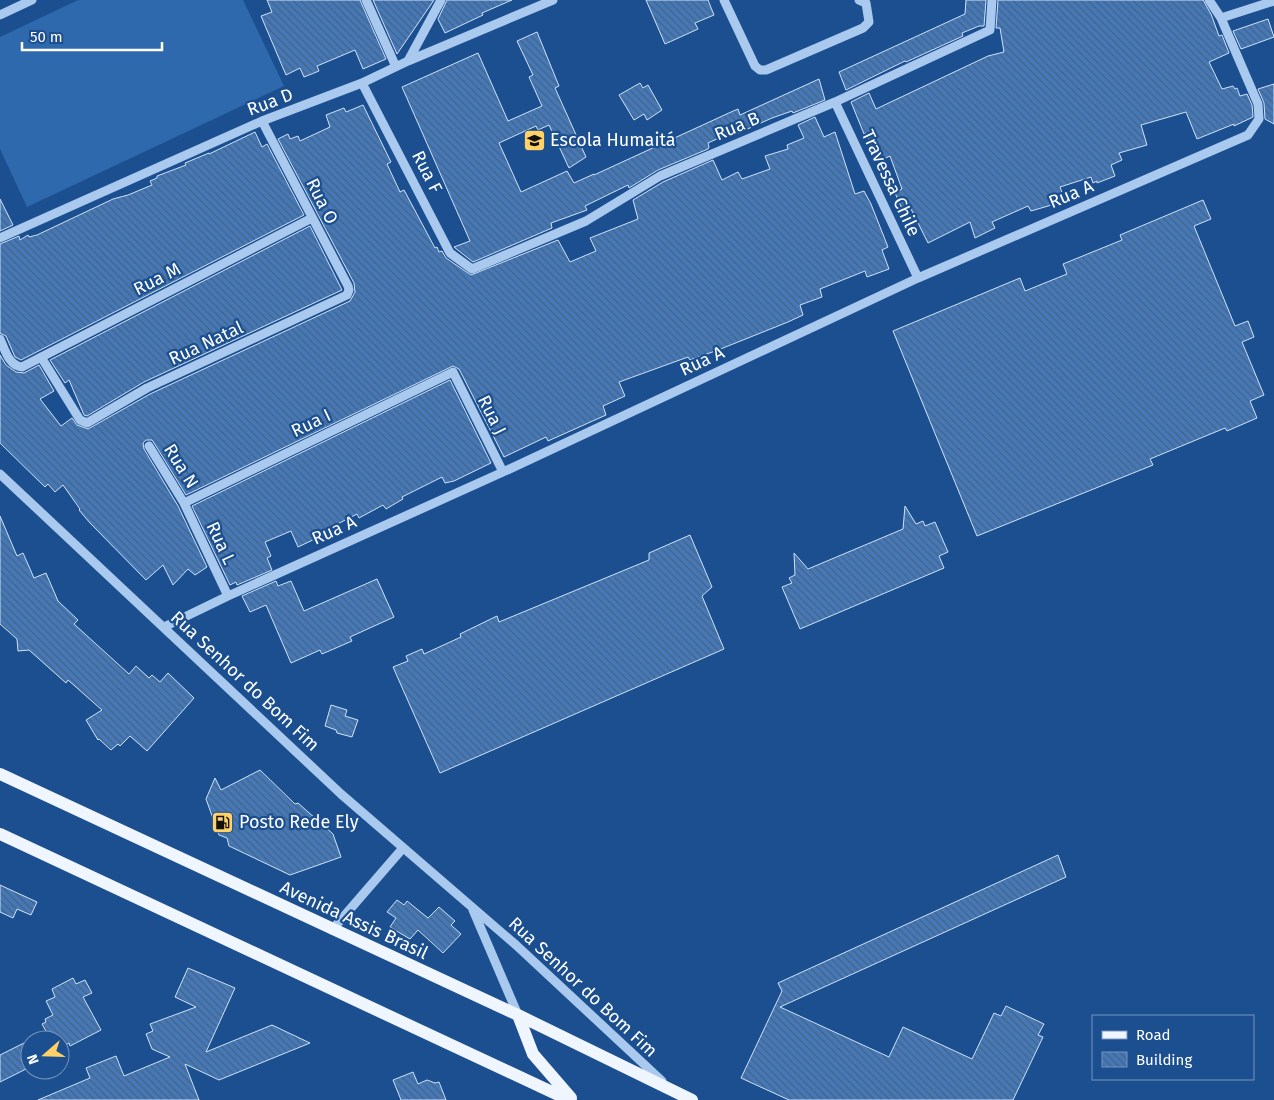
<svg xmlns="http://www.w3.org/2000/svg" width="1274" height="1100" viewBox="0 0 1274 1100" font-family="'Fira Sans',sans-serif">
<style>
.garden{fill:#2e69ad}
.building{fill:url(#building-back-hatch);stroke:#cfe3fa}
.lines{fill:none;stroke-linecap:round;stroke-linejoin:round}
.minor{stroke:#a9c9ee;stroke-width:9}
.major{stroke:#f0f6ff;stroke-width:12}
.labels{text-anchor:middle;stroke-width:4.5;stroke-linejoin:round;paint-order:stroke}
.street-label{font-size:18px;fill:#fff;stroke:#1b4f8f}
.poi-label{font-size:18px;fill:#fff;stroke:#1b4f8f;text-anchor:start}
</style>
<defs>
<pattern id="building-back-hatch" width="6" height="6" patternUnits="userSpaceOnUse" patternTransform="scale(1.25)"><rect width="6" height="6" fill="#4478b7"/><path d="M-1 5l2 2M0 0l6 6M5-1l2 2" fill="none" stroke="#486282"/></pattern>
</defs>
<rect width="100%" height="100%" fill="#1b4f8f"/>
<path class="garden" d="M78,0h165l41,86 -257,121 -27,-58v-112z"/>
<path class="building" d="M267,0h93l26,59 -23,10 -8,-19 -38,16 2,5 -15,6 -4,-9 -14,7 -25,-59 11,-4z
M373,0h61l-37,54z
M447,0h65l-30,13 1,2 -38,18 -7,-14z
M646,0h62l6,15 -19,8 3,6 -33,15z
M966,0h20l-2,26h-5l-17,7 1,3 -57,26 -1,-1 -59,29 -7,-18 126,-58z
M998,0h205l8,14 8,22 3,-1 7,18 -20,9 13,27 11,-3 2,3 2,-1 3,8 7,-2 5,11 1,12 -19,9v-2l-37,15 -11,-27 -45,13 6,20 -28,8 3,7 -11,5 4,11 -18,7v-2l-4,2 -2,-6 -31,10 4,11 -10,4 1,2 -24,7 -3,-5 -36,16 3,6 -20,10 -5,-16 -42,21 -18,-36 -7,4 -8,-18 7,-4 -12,-33 -11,5 -13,-28 -2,1 -13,-32 18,-9 7,16 112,-53 16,-4 -4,-24h-4z
M1268,19l6,18 -33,12 -8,-18z
M537,32l22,54 -4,2 31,69 -17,11 -20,-43 -11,5 -2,-4 -37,17 22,49 46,-21 7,12 20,-9v1l137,-63 7,-3 2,6 79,-36 6,21 -32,13 -1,-2 -20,7 -38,17 -2,-3 -24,11 1,4 -1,2 -50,21 -29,18 -1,-3 -43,21 2,4 -36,13 1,5 -79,34 -19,-15 16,-6 -68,-154 76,-34 30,68 34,-15 -13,-29 4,-2 -16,-34z
M640,83l3,5 5,-3 14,25 -15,10 -3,-6 -10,6 -15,-25z
M1274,84v40l-9,-5 -1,-16 -6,-14z
M363,105l28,57 -4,2 13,28 4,-2 31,58 2,-1 2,5 3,-1 4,7 25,17 87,-35 12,22 26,-11 -6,-13 48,-19 -5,-19 30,-18 50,-22 9,20 16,-8 4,7 28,-10 -5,-13 23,-7 -1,-4 17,-7 -6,-13 17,-8 9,20 11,-5 20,62 9,-3 7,13 17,43 -6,3 7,19 -22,8 -2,-6 -45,18 2,8 -22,8 3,10 -15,7 -70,28 -28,10 -2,-3 -69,25 6,14 -22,10 3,9 -58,26 -2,-4 -42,20 -45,-88 -6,-3 -267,129 -32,-52 -2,-3h-6l-3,3 1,6 34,57 29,61 -12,8 -7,-6 -15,16 -10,-20 -17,15 -56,-57 -11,-13 1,-1 -17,-24 -8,7 -7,-8 -3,3 -45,-44v-88l6,10 10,7 8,1 15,-8 15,26 -14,8 21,27 11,-8 5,7 11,4 62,-35 200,-93 5,-9 -1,-9 -76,-144 10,-5 2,5 8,-3 2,5 30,-14 -4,-12 18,-7 2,4z
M255,132l7,15 5,-3 37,71 -283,145 -6,-3 -9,-21 -6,-3v-89l19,-8 1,4 8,-5 1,2 8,-2 76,-36 15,-4 24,-10 -2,-4 7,-3v-2l29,-11 -1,-2 24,-10v1z
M0,199l13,26 -13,6z
M1203,200l8,19 -17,7 41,100 13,-5 6,16 -12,5 22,53 -14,6 7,17 -30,13 -2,-3 -75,31 3,6 -176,71 -84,-205 127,-53 5,13 42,-17 -4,-10 59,-24 -2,-5z
M310,226l32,64 -198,92 -57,34 -3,-1 -15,-35 -4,3 -15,-23z
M450,380l41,83 -37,18 -9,2 -3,-6 -40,20 1,2 -17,10 -3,-4 -24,13 -2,-4 -39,20 1,3 -21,10 -7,-16 -26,11 6,14 -4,2 5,12 -35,15 -1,-3 -6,3 -38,-79z
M905,506l11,18 7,-3 2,5 10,-4 13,30 -9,4 5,12 -144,61 -18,-42 10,-4 -3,-5 6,-3 -1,-22 14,16 95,-40z
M0,516l17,40 6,-3 11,25 12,-5 12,28 20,19 -4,4 55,50 7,-8 13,12 3,-3 8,7 8,-9 26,25 -47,53 -17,-15 -10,10 -2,-2 -7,6 -12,-11 -1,1 -12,-20 16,-10 -34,-30 -2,3 -37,-33 -11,1 -1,-12 -17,-15z
M690,535l22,52 -10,9 22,53 -284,124 -47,-106 15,-6 -2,-5 16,-7 2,5 37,-17 -1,-3 37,-18 2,6 150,-62v-7z
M377,579l17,38 -44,20 2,4 -30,13 -2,-4 -29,13 -25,-58 -16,7 -8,-16 34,-15 2,5 13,-5 13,30z
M331,705l16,5 -2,6 13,4 -6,17 -15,-4 -1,-3 -11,-4z
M260,770l35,34 3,-1 35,31 8,23 -51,18 -61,-29 -2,-8 -8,-3 -13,-36 9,-21 6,12z
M1058,855l8,22 -286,130 109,50 14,-30 69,32 22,-46 7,3 5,-10 38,18 -6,11 5,2 -30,63h-224l-48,-22 41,-87 -4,-8z
M0,885l37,17 -6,13 -14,-6 -4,9 -13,-6z
M397,900l7,5 3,-4 21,17 11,-11 16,14 -4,4 10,9 -18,19 -25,-23 -8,9 -20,-12 6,-9 -9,-6z
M188,968l47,20 -29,64 66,-27 38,18 -91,37 -34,-16 14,36h-161l52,-22 -4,-10 30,-12 8,20 46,-19 -18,-8 -6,-15 7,-3 -3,-7 46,-17 -21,-10z
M73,978l3,6 9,-4 7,13 -9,4 18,33 -31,16 -1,-3 -9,5v-8h-9l-9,-16 4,-2 -1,-3 8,-4 -7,-14 9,-4 -3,-8z
M30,1040v27l-30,15v-27z
M413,1072l5,12 9,-4 8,3 4,-1 7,18h-45l-8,-20z"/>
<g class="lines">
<path class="minor" d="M366,0l30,67
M724,0l31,66 5,4h6l97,-42 6,-6 -3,-19 -7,-3
M0,15l32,-15
M1221,18l53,-17
M408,61l33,-61
M362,83l88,170 22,16 114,-48 74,-45 175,-74 155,-72 2,-30
M835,102l83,176
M0,238l262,-117 100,-38 46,-22 145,-61
M0,339c5,11 9,27 22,28l290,-149
M41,357l39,63 7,3 60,-35 200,-93 2,-5 -1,-4 -86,-165
M149,446l35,57 44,93
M0,474l341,320 175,151 146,136
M184,503l269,-131 50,100
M164,627l64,-31 275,-124 415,-194 330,-143 11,-16 -1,-15 -37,-86 -12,-18
M473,910l45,105
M332,930l71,-82"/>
<path class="major" d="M0,774l518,241 174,85
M0,834l569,266
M518,1015l15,39 38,44"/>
</g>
<defs>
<symbol id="school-square" viewBox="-11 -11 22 22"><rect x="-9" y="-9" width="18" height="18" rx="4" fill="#ffd166" stroke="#1b4f8f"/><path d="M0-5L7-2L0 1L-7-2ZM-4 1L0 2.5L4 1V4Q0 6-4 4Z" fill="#111"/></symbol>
<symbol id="fuel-square" viewBox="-11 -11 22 22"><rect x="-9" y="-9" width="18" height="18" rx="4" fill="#ffd166" stroke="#1b4f8f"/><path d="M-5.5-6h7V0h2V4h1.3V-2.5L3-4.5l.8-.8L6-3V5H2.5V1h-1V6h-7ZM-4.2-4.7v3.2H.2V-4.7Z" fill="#111"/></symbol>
</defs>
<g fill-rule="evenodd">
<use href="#school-square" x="522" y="128" width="25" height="25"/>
<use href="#fuel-square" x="210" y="810" width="25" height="25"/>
</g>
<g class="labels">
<g class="street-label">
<text transform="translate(270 102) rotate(-21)" y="6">Rua D</text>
<text transform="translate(737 126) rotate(-23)" y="6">Rua B</text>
<text transform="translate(427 172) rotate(63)" y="6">Rua F</text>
<text transform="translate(891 183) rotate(65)" y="6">Travessa Chile</text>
<text transform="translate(1071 194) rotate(-23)" y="6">Rua A</text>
<text transform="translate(322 201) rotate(63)" y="6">Rua O</text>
<text transform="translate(157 279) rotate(-27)" y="6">Rua M</text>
<text transform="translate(206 343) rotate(-25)" y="6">Rua Natal</text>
<text transform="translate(702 361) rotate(-25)" y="6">Rua A</text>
<text transform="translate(492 415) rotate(63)" y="6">Rua J</text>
<text transform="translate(311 423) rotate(-26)" y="6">Rua I</text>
<text transform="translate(181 466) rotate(58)" y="6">Rua N</text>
<text transform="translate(334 530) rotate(-24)" y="6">Rua A</text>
<text transform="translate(221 543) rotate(65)" y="6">Rua L</text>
<text transform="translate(245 681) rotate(43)" y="6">Rua Senhor do Bom Fim</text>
<text transform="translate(354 920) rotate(25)" y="6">Avenida Assis Brasil</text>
<text transform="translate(583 987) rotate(43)" y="6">Rua Senhor do Bom Fim</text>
</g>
<g class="poi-label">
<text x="550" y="146">Escola Humaitá</text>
<text x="239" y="828">Posto Rede Ely</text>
</g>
</g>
<rect x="1092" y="1015" width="162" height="65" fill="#1b4f8f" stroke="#7695bc"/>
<rect x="1102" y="1031" width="25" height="8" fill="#f0f6ff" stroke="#7695bc"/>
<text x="1136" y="1040" font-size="15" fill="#ffffff">Road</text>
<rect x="1102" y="1052" width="25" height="15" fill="url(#building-back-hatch)" stroke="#7695bc"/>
<text x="1136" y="1065" font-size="15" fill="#ffffff">Building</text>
<g transform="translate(45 1055) rotate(250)"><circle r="24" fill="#1b4f8f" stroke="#7695bc"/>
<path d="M0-4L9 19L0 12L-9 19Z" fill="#ffd166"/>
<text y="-8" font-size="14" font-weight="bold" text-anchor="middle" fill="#ffffff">N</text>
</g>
<path d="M22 42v8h140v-8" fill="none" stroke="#ffffff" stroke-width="2.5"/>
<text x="30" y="42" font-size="15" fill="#ffffff" stroke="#1b4f8f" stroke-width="4" paint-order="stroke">50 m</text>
</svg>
